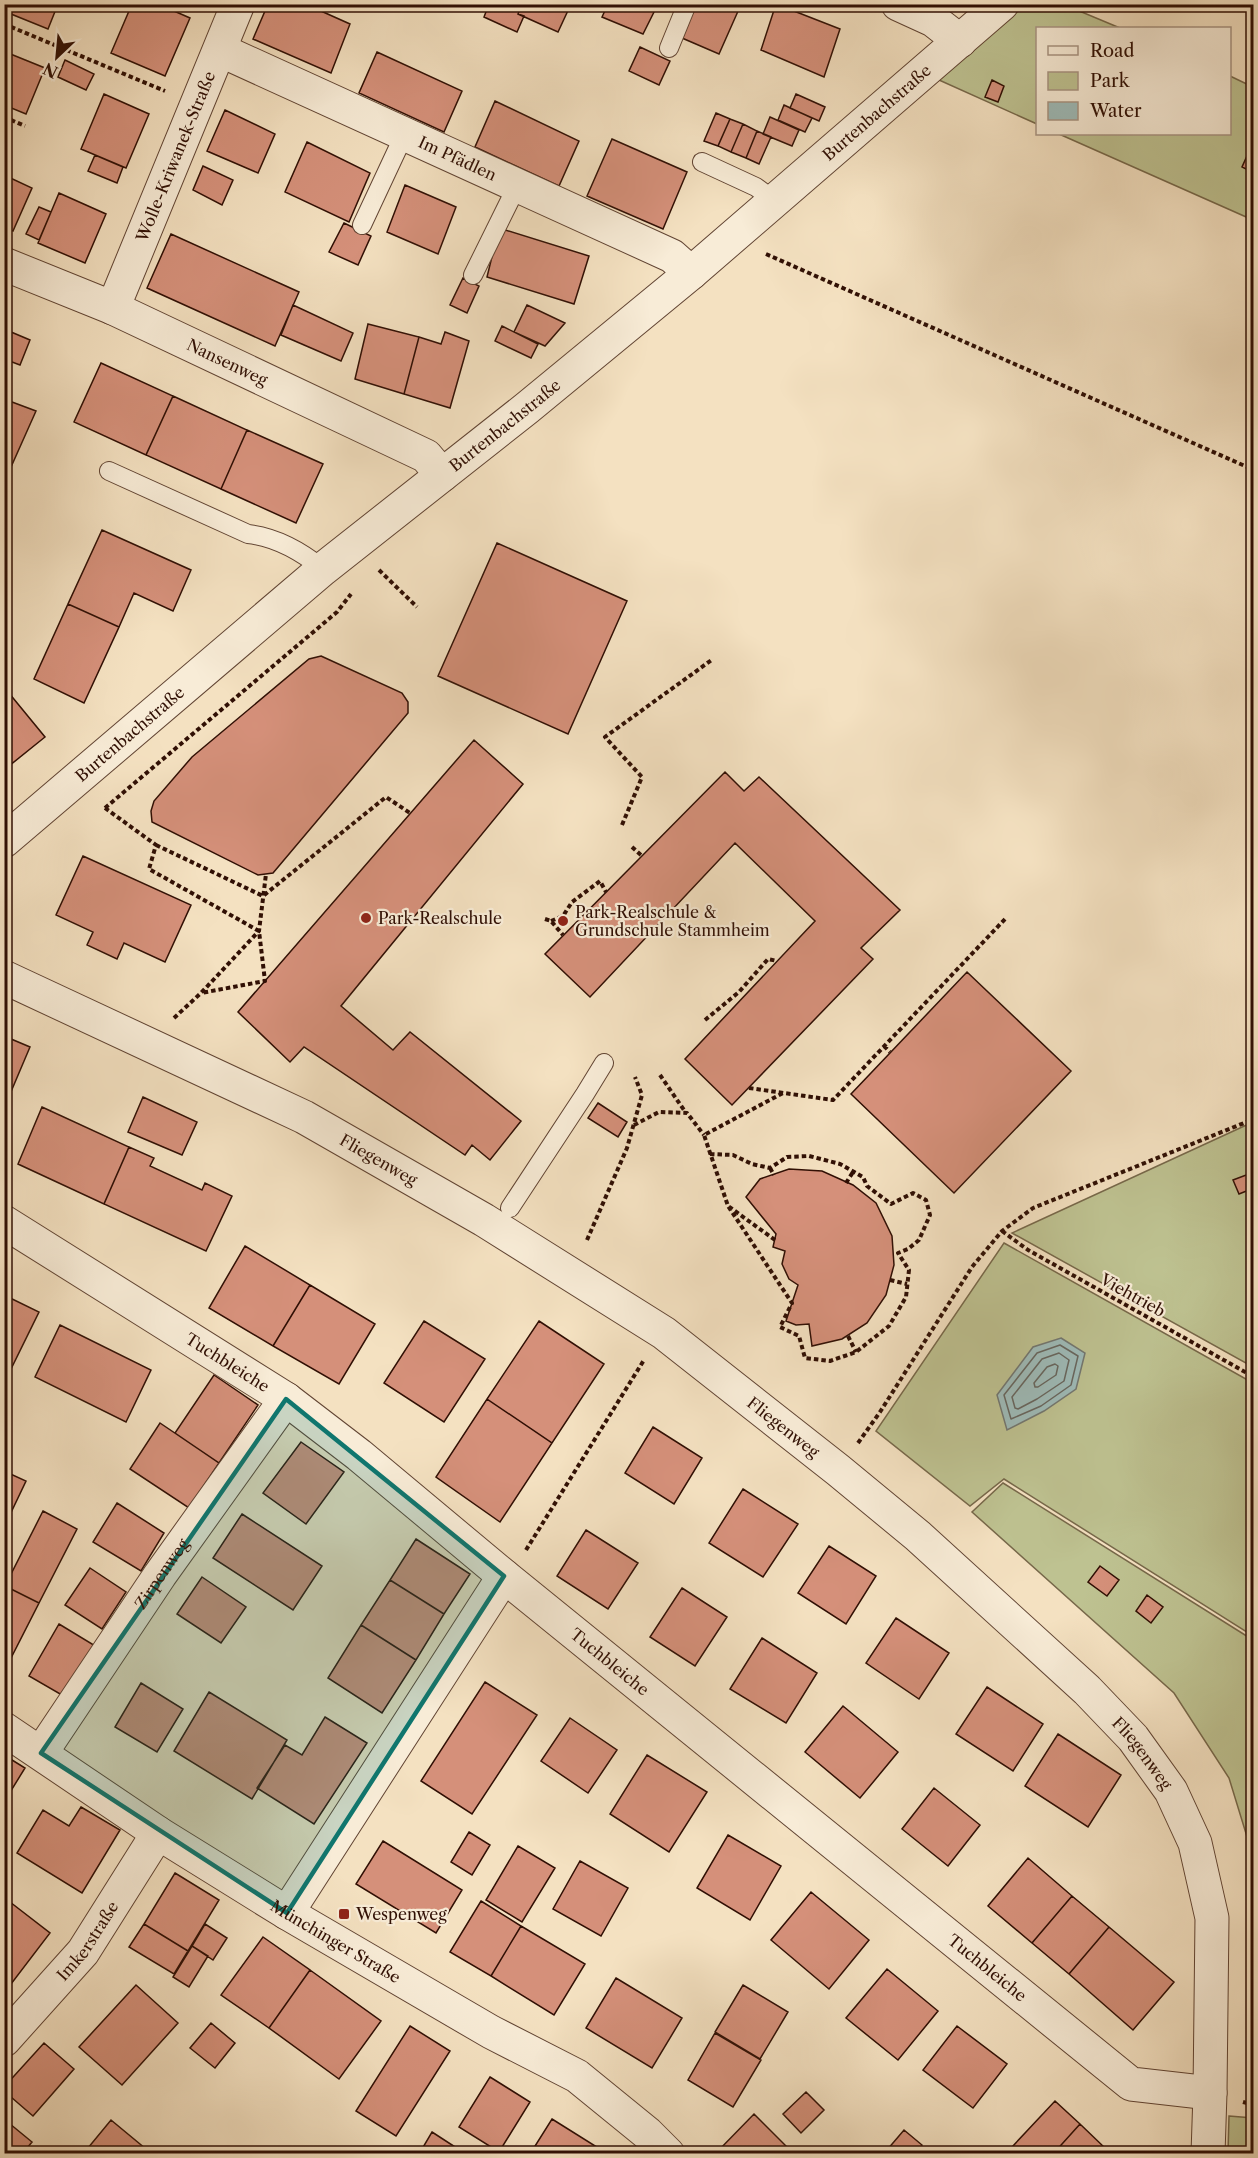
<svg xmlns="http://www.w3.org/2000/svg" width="1258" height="2158" viewBox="0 0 1258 2158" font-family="'Libre Caslon Text',serif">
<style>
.green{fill:#bec291;stroke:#77684a;stroke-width:1.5}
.water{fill:#9ebcba;stroke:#727771;stroke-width:1.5}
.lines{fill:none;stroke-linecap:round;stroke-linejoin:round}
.shore{stroke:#67665f;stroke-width:1.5}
.building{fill:#d5907a;stroke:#300f04;stroke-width:1.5}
.service-casing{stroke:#614433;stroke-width:20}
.minor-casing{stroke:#614433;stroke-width:35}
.path{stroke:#300f04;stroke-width:4;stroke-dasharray:4.5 3;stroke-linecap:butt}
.service{stroke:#f8ecd7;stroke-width:18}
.minor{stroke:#f8ecd7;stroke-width:33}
.marked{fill:#0f766e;fill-opacity:0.2;stroke:#0f766e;stroke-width:4.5;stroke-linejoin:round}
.poi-dot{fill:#8f2418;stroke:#f8ecd7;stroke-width:2}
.labels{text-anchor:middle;stroke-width:4.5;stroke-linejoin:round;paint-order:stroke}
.street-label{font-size:16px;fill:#300f04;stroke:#f8ecd7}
.poi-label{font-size:16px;fill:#300f04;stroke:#f8ecd7;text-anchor:start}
</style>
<rect width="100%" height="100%" fill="#f4e1c1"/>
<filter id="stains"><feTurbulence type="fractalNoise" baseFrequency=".00333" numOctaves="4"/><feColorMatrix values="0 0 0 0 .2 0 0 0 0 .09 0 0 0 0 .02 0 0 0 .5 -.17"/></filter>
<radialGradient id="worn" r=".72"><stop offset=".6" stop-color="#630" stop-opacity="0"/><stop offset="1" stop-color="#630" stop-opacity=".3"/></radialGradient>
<path class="green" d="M1025,5h40l55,23h-82l-1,96 -98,-44z
M1230,76l23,11v133l-194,-86h171z
M1253,1122v245l-241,-134z
M1004,1243l249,140v253l-249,-157 -34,27 -94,-75z
M1003,1483l250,157 -1,213 -23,-75 -55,-85 -202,-181z
M1229,2116l24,2v35h-25z"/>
<path class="water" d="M1061,1338l24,15 -9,36 -32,22 -37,19 -10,-35 36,-48z"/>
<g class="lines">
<path class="shore" d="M1060,1345l18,11 -7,29 -30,21 -30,13 -7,-24 33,-42z
M1059,1353l10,7 -5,21 -27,18 -19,10 -3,-1 -3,-11 30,-38z
M1055,1364l3,2 -2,9 -18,12h-3l-1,-4 13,-16z"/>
</g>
<path class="building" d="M15,4h43l-10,25 -37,-15z
M132,4h26l32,14 -25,58 -54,-23z
M268,4h45l-1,3 38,17 -19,49 -78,-34z
M489,4h33l-4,10 6,2 -7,16 -33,-15z
M522,4h49l-13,28 -40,-18z
M608,4h50l-15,30 -41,-17z
M696,4h32l11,5 -20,45 -37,-16z
M776,4l64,25 -16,48 -63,-27z
M640,47l30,14 -11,24 -30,-14z
M377,52l85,39 -18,41 -85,-39z
M8,53l37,15 -19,46 -22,-9v-44z
M65,60l29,14 -8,16 -28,-13z
M992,80l12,6 -6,16 -13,-5z
M104,94l45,20 -23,54 -45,-19z
M796,94l29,13 -6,14 -29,-13z
M495,101l84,40 -20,45 -84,-39z
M784,105l28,13 -7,14 -27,-12z
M225,110l50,24 -17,39 -51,-22z
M716,113l14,6 -12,27 -14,-5z
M770,117l29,13 -7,16 -29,-12z
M730,119l13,5 -12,28 -13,-6z
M743,124l14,7 -11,27 -15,-6z
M757,131l14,6 -12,27 -13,-6z
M612,139l75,33 -24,57 -76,-33z
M307,142l63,31 -21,49 -64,-30z
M95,155l28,12 -6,16 -29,-12z
M1247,156l7,2v15l-12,-6z
M203,166l30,14 -11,25 -29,-15z
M4,175l28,13 -19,43 -9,-4z
M405,185l51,22 -18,47 -51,-22z
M59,193l47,21 -21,49 -47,-20z
M39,207l12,5 -12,28 -13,-6z
M344,223l27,13 -13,29 -29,-13z
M499,228l90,28 -15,48 -87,-27z
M171,234l128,58 -24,54 -128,-58z
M463,278l16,8 -12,27 -17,-8z
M293,305l60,28 -12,28 -60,-26z
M527,305l38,18 -20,23 -31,-14z
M368,324l51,13 -15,57 -49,-15z
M502,326l36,18 -7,14 -36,-17z
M4,329l26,11 -10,25 -16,-6z
M445,332l24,9 -19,67 -46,-14 15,-57 22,7z
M101,363l72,33 -27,59 -72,-33z
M173,396l74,34 -26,59 -75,-34z
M4,399l32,12 -25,56 -7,-3z
M247,430l76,34 -27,59 -75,-34z
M102,530l89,40 -18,41 -39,-18 -15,34 -51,-23z
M497,543l130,58 -59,133 -130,-58z
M68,604l51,23 -35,76 -50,-24z
M321,656l81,37 6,9v11l-135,160 -15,2 -106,-53 -1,-11 3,-10 38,-44 117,-98z
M4,687l41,50 -41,33z
M474,740l49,44 -182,222 52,44 17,-18 111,89 -31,39 -18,-15 -7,10 -161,-108 -14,15 -52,-50z
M725,772l19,19 15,-14 141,133 -39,38 12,11 -141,146 -47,-46 130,-138 -80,-78 -145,154 -45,-43z
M83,856l108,49 -26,57 -41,-19 -7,16 -30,-14 6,-13 -37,-17z
M967,972l104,99 -117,122 -103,-99z
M4,1036l26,11 -20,47 -6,-2z
M143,1097l54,25 -15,33 -54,-23z
M598,1103l29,19 -9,15 -30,-19z
M42,1107l87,40 -25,57 -86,-40z
M129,1147l25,11 -4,8 52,24 3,-7 27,13 -26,55 -102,-47z
M789,1169l33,2 31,14 23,18 16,33 2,29 -8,30 -19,28 -25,16 -30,7 -3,-22 -13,1 -10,-4 12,-36 -9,-6 -7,-15 3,-13 -12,-4 3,-13 -30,-37 14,-18z
M1254,1172v16l-15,6 -6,-14z
M245,1246l65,39 -37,61 -64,-38z
M310,1285l65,39 -36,60 -66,-38z
M4,1295l35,17 -30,61 -5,-2z
M424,1321l61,38 -41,63 -60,-39z
M539,1321l65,43 -52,79 -65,-44z
M60,1325l91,45 -25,52 -91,-45z
M214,1375l44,30 -39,58 -44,-30z
M487,1399l65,44 -52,79 -64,-45z
M160,1423l59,40 -30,45 -59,-39z
M653,1427l49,31 -28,46 -49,-31z
M301,1442l43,30 -38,52 -43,-31z
M4,1471l22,10 -20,42h-2z
M743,1489l55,35 -35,53 -54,-34z
M117,1503l47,30 -23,38 -48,-29z
M43,1511l34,18 -38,74 -34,-17z
M242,1514l80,52 -29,44 -80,-52z
M586,1530l52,33 -30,46 -51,-33z
M416,1539l54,35 -26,40 -54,-34z
M829,1546l47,30 -30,48 -48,-31z
M1100,1566l19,14 -12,16 -19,-14z
M90,1568l36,24 -24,37 -37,-24z
M202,1577l44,30 -25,36 -44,-29z
M390,1580l54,34 -28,46 -55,-35z
M5,1586l34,17 -29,57 -6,-3z
M682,1588l45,29 -32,49 -45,-29z
M1147,1595l16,12 -12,16 -15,-12z
M896,1618l53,35 -30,46 -53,-36z
M59,1624l38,23 -30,51 -38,-22z
M361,1625l55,35 -34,53 -54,-35z
M762,1638l55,35 -31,50 -56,-34z
M485,1682l52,33 -65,99 -51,-33z
M141,1683l42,26 -26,43 -42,-25z
M987,1687l56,37 -30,47 -57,-37z
M209,1692l78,48 -35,59 -78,-48z
M843,1706l55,46 -38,46 -55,-46z
M325,1717l42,26 -53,81 -57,-36 28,-43 17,10z
M570,1718l47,32 -29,43 -47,-32z
M1058,1734l63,41 -33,52 -63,-41z
M4,1755l21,13 -21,34z
M647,1755l60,37 -38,60 -59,-38z
M934,1788l46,37 -32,41 -46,-37z
M81,1807l39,23 -38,63 -65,-40 26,-43 26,16z
M469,1832l21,13 -18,30 -21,-13z
M728,1835l53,31 -31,54 -53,-32z
M383,1841l79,49 -26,43 -80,-49z
M518,1846l37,22 -33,54 -36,-22z
M1028,1858l44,38 -40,47 -44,-37z
M580,1861l48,27 -27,48 -48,-27z
M175,1873l44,27 -31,51 -44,-27z
M811,1892l58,48 -40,49 -58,-49z
M1072,1896l37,31 -40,47 -37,-31z
M481,1901l40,25 -30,50 -41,-24z
M10,1902l40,31 -42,55 -4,-3v-76z
M144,1924l44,27 -14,23 -45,-27z
M205,1924l22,14 -14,22 -21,-14z
M521,1926l64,38 -31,51 -63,-39z
M1109,1927l65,55 -41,48 -64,-56z
M263,1937l47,33 -41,58 -48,-33z
M192,1946l16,10 -19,31 -16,-10z
M887,1969l51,42 -40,49 -52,-42z
M310,1970l71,51 -42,58 -70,-51z
M616,1978l66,40 -30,50 -66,-40z
M136,1985l42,38 -56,62 -43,-38z
M743,1985l45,27 -28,47 -45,-27z
M211,2023l24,20 -20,25 -25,-20z
M410,2026l40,25 -54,85 -40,-25z
M957,2026l50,38 -34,44 -50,-38z
M715,2033l46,27 -28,47 -45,-27z
M44,2043l30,26 -41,47 -29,-25v-4z
M490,2077l40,25 -31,50 -40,-25z
M806,2092l18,18 -23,23 -18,-19z
M1055,2101l25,23 -27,30h-34l-7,-7z
M754,2114l39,39v1l-77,-1z
M4,2119l28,23 -10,12h-18z
M552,2119l48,30 -3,5h-67z
M111,2120l41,34h-69z
M1080,2124l25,24 -5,6h-47z
M904,2130l18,15 -7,9h-24l-4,-4z
M432,2132l34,22h-47z"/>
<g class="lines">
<defs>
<path id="service" d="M669,48l18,-44
M702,162l54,25 19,14
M362,225l43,-92
M473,275l45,-91
M109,471l139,63c27,3 54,18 75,35
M510,1208l75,-114 19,-31"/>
<g id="minor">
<path d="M898,4l35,16 27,21"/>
<path id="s1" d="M220,50l452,206 19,17"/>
<path id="s2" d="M4,264l109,44 313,148 16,19"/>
<path id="s3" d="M113,308l125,-304"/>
<path id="s4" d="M4,841l319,-272 204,-161 164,-135 311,-269"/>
<path id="s5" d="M4,977l300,140 180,103 180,113 174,137 80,66 169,154 46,48 38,53 24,52 17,75 -2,175 -2,61"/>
<path id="s6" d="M4,1222l282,177 73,56 145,121 627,508 79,9"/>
<path id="s7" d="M4,1729l154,104 129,80 204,119 86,44 70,57 21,21"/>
<path id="s8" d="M41,1753l119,-178 126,-176"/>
<path d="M287,1913l217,-337"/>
<path id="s9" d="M4,2040l79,-88 75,-119"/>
</g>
</defs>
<use href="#service" class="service-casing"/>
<use href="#minor" class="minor-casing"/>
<path class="path" d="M4,24l161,67
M4,117l21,9
M766,254l488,216
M379,570l38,37
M105,808l232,-196 14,-18
M105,808l51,37 -7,24 110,62 6,50 -64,12
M622,825l20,-48 -37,-40 108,-78
M156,845l107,51 123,-99 24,16
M632,847l10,9
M545,919l6,2 12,14
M551,921l12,-5 9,-14 28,-21 6,11
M174,1018l27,-25 58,-62 7,-57
M705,1020l34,-28 29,-33 9,2
M884,1046l6,6
M660,1075l26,38
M749,1088l84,12 173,-182
M634,1125l25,-13 28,1 17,22
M710,1154l23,1 19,9 18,4 17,-11 22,-1 31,8 23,13 4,9 24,18 22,-11 13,7 4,15 -11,25 -11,9 -10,4 11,17 -3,27 -17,29 -33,26 -26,9 -25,-3 -6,-22 -19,-9 12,-24 -64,-97
M770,1168l4,7
M846,1183l7,-11
M1002,1231l26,19 226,127
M587,1240l40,-92 15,-53 -7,-18
M775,1240l-47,-34 -24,-71 79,-42
M890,1280l17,4
M848,1336l8,16
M858,1443l22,-31 92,-145 30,-36 31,-23 221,-89
M526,1550l118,-190
M1243,2102l11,3"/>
<use href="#service" class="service"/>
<use href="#minor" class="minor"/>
</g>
<path class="marked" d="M286,1399l218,177 -217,337 -246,-160z"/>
<g class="poi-dot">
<circle cx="366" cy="918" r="6"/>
<circle cx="563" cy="921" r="6"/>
<rect x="338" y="1908" width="12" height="12" rx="3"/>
</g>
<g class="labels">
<g class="street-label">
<text dy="6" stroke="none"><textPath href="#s4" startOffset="1137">Burtenbachstraße</textPath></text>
<text dy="6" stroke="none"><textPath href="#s3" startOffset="164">Wolle-Kriwanek-Straße</textPath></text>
<text dy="6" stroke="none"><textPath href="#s1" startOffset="261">Im Pfädlen</textPath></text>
<text dy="6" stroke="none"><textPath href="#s2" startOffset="244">Nansenweg</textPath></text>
<text dy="6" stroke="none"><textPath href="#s4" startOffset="651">Burtenbachstraße</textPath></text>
<text dy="6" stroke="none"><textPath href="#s4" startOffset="165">Burtenbachstraße</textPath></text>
<text dy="6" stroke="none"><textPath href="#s5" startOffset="417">Fliegenweg</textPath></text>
<text transform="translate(1133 1295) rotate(29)" y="6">Viehtrieb</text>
<text dy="6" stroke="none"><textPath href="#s6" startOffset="264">Tuchbleiche</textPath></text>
<text dy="6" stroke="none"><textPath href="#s5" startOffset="903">Fliegenweg</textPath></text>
<text dy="6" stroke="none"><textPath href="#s8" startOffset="216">Zirpenweg</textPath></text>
<text dy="6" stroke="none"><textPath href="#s6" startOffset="750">Tuchbleiche</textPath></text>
<text dy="6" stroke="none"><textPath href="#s5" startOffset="1389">Fliegenweg</textPath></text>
<text dy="6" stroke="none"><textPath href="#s9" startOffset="130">Imkerstraße</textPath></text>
<text dy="6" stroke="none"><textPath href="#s7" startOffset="394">Münchinger Straße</textPath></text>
<text dy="6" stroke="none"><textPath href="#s6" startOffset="1236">Tuchbleiche</textPath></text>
</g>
<g class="poi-label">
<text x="575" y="918">Park-Realschule &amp;<tspan x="575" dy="18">Grundschule Stammheim</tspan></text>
<text x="378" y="924">Park-Realschule</text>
<text x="356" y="1920">Wespenweg</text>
</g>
</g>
<rect width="1258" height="2158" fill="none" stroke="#f4e1c1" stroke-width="24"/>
<rect x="6" y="6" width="1246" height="2146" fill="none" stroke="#300f04" stroke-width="3"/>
<rect x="12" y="12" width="1234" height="2134" fill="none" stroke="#300f04" stroke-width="1.5"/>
<rect x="1036" y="27" width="195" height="108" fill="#f8ecd7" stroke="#a89483" stroke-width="1.5"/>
<rect x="1048" y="46" width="30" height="9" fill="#f8ecd7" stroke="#a89483" stroke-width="1.5"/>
<text x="1090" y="57" font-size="18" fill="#300f04">Road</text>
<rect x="1048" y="72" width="30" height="18" fill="#bec291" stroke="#a89483" stroke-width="1.5"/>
<text x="1090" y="87" font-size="18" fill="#300f04">Park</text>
<rect x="1048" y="102" width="30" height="18" fill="#9ebcba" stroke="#a89483" stroke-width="1.5"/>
<text x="1090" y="117" font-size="18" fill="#300f04">Water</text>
<g transform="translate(57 57) rotate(206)" stroke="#f8ecd7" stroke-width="4.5" paint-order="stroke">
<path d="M0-4.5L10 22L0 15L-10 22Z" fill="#300f04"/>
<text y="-9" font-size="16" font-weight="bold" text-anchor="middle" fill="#300f04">N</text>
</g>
<rect width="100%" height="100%" filter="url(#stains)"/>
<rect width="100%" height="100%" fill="url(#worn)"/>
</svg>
